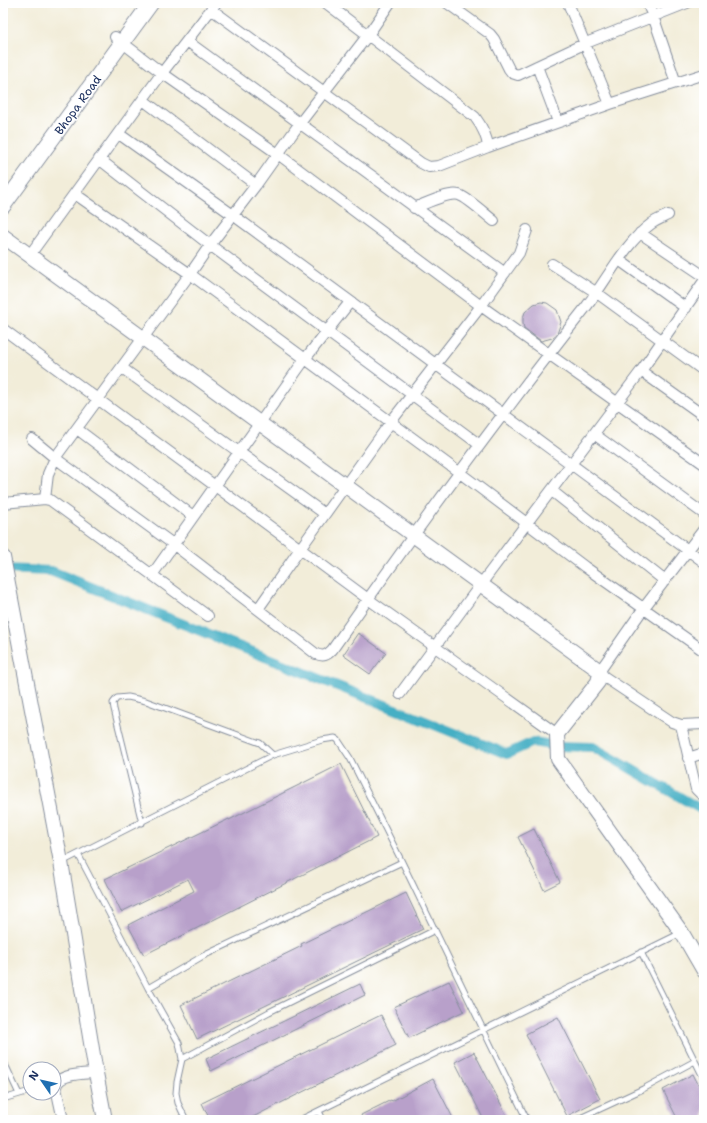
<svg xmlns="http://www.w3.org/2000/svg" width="707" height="1123" viewBox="0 0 707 1123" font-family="'Shantell Sans',sans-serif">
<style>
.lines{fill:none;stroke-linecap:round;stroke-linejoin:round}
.canal{stroke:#45afc4;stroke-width:10}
.building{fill:#b8a0ca}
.lane-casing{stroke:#868e9c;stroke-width:7}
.street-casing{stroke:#868e9c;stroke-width:12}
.secondary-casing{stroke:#868e9c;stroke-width:16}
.primary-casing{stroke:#868e9c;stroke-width:17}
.lane{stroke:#fff;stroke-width:5}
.street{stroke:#fff;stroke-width:10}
.secondary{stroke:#fff;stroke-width:14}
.primary{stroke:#fff;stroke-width:15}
.labels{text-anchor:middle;stroke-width:3;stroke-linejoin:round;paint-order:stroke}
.street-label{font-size:12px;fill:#1b2f5e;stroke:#fff}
</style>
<rect width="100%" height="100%" fill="#fff"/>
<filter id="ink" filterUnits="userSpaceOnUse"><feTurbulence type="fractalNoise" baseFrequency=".025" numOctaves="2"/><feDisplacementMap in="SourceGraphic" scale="8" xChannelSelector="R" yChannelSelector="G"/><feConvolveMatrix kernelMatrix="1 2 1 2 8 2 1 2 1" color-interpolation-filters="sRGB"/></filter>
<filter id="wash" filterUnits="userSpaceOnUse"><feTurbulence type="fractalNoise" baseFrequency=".012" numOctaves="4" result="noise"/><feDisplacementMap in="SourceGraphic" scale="16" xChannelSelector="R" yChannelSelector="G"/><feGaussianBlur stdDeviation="0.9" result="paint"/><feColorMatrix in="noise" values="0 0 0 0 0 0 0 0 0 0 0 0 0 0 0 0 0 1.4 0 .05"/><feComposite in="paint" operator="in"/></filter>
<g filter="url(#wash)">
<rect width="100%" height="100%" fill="#f2edd9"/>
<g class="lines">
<path class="canal" d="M3,569l48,2 456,183 26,-12 24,4 36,1 111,64"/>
</g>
<g id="blocks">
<path class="building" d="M541,302l6,1 10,7 4,12 -4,12 -5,4 -11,3 -17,-13 -1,-4v-6l2,-6 9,-8z
M358,633l28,20 -16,21 -27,-19z
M341,764l36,73 -233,118 -16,-30 66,-34 -6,-12 -67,33 -16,-33 124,-60v1z
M534,829l26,53 -16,8 -26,-53z
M406,893l17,36 -226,110 -16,-34 121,-59 -1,-2z
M449,981l15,30 -55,27 -15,-31z
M360,984l5,11 -154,76 -5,-12z
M381,1015l15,30 -149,75h-37l-8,-17z
M558,1017l42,82 -33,17 -41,-82z
M474,1052l35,68h-25l-29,-58z
M693,1074l11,22v24h-26l-15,-30z
M433,1079l21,41h-91l-2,-5 30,-15 1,1z"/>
</g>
</g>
<g filter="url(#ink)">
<use href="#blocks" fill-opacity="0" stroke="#868e9c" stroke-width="1"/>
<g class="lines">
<defs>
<path id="lane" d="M142,823l-28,-114 -1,-6 4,-5 11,-1 18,4 114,42 13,12
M78,854l70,134 31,55 3,16 -5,23 -1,11 2,10 8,17
M62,862l211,-107 49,-15 13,-2 3,2 12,18 52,104 125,258
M641,952l63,127
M148,988l55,-32 199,-94
M182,1059l87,-47 166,-82
M3,1060l16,34
M3,1099l27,-8
M319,1111l4,9
M300,1120l381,-187
M576,1120l67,-31 52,-28"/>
<path id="street" d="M447,3l43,31 4,5 15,30 3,4 6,2 68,-32 101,-40
M647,3l6,13 23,67
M211,9l210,154 8,4 10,-1 49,-19c-1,-11 -7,-22 -13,-30l-149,-114
M115,37l47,36 116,81 203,152 -91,117 -90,126 -42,60
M187,41l318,232
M537,66l21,56
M143,100l113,85
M610,104l94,-30
M119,134l114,81 471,347
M488,147l122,-43 -42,-101
M99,159l111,86 270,200
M75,194l115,80 270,199 125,94 119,84
M414,208c11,-4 34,-16 45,-13 9,3 26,19 35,26
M527,230l-8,23 -38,53 223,158
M640,233l61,41 3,1
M29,256l133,-183 54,-70
M619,260l67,48
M552,264l45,29 107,78
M3,329l365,270 189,135
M122,368l203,146
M641,371l63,45
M77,429l116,87
M594,434l110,80
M32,439l23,19 118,86 143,110c8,3 11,1 16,-4 82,-117 166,-232 254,-343 21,-27 38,-63 65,-83 5,-4 11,-6 17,-9
M552,491l113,90
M45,499l3,-25 7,-16 135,-184 20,-29 46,-60 44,-62 68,-88 22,-32
M3,503l42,-4 5,1 158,116
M152,575l153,-216 45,-57
M599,672l44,-63 61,-80
M600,674l72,48 9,3 23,-1
M400,694l81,-110 160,-213 63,-90
M681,725l15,64 5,5h3
M688,758l16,-5
M63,1120l-7,-32c0,-15 29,-14 40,-15"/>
<path id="secondary" d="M3,236l594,433 3,5 -2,8 -41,52 1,25 124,174 22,38
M3,557l58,305 35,211 9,47"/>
<path id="primary" d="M3,206l148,-203"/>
</defs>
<use href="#lane" class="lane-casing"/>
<use href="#street" class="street-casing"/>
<use href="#secondary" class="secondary-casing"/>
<use href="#primary" class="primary-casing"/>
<use href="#lane" class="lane"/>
<use href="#street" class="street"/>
<use href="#secondary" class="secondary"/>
<use href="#primary" class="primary"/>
</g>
</g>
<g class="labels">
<g class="street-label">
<text transform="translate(78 105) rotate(-54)" y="4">Bhopa Road</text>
</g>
</g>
<rect width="707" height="1123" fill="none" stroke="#fff" stroke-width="16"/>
<g transform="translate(42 1081) rotate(304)"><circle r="19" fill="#ffffff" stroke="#a4acbf"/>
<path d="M0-3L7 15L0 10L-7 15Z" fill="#1f6fb2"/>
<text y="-6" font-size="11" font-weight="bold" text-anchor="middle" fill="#1b2f5e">N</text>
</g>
</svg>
